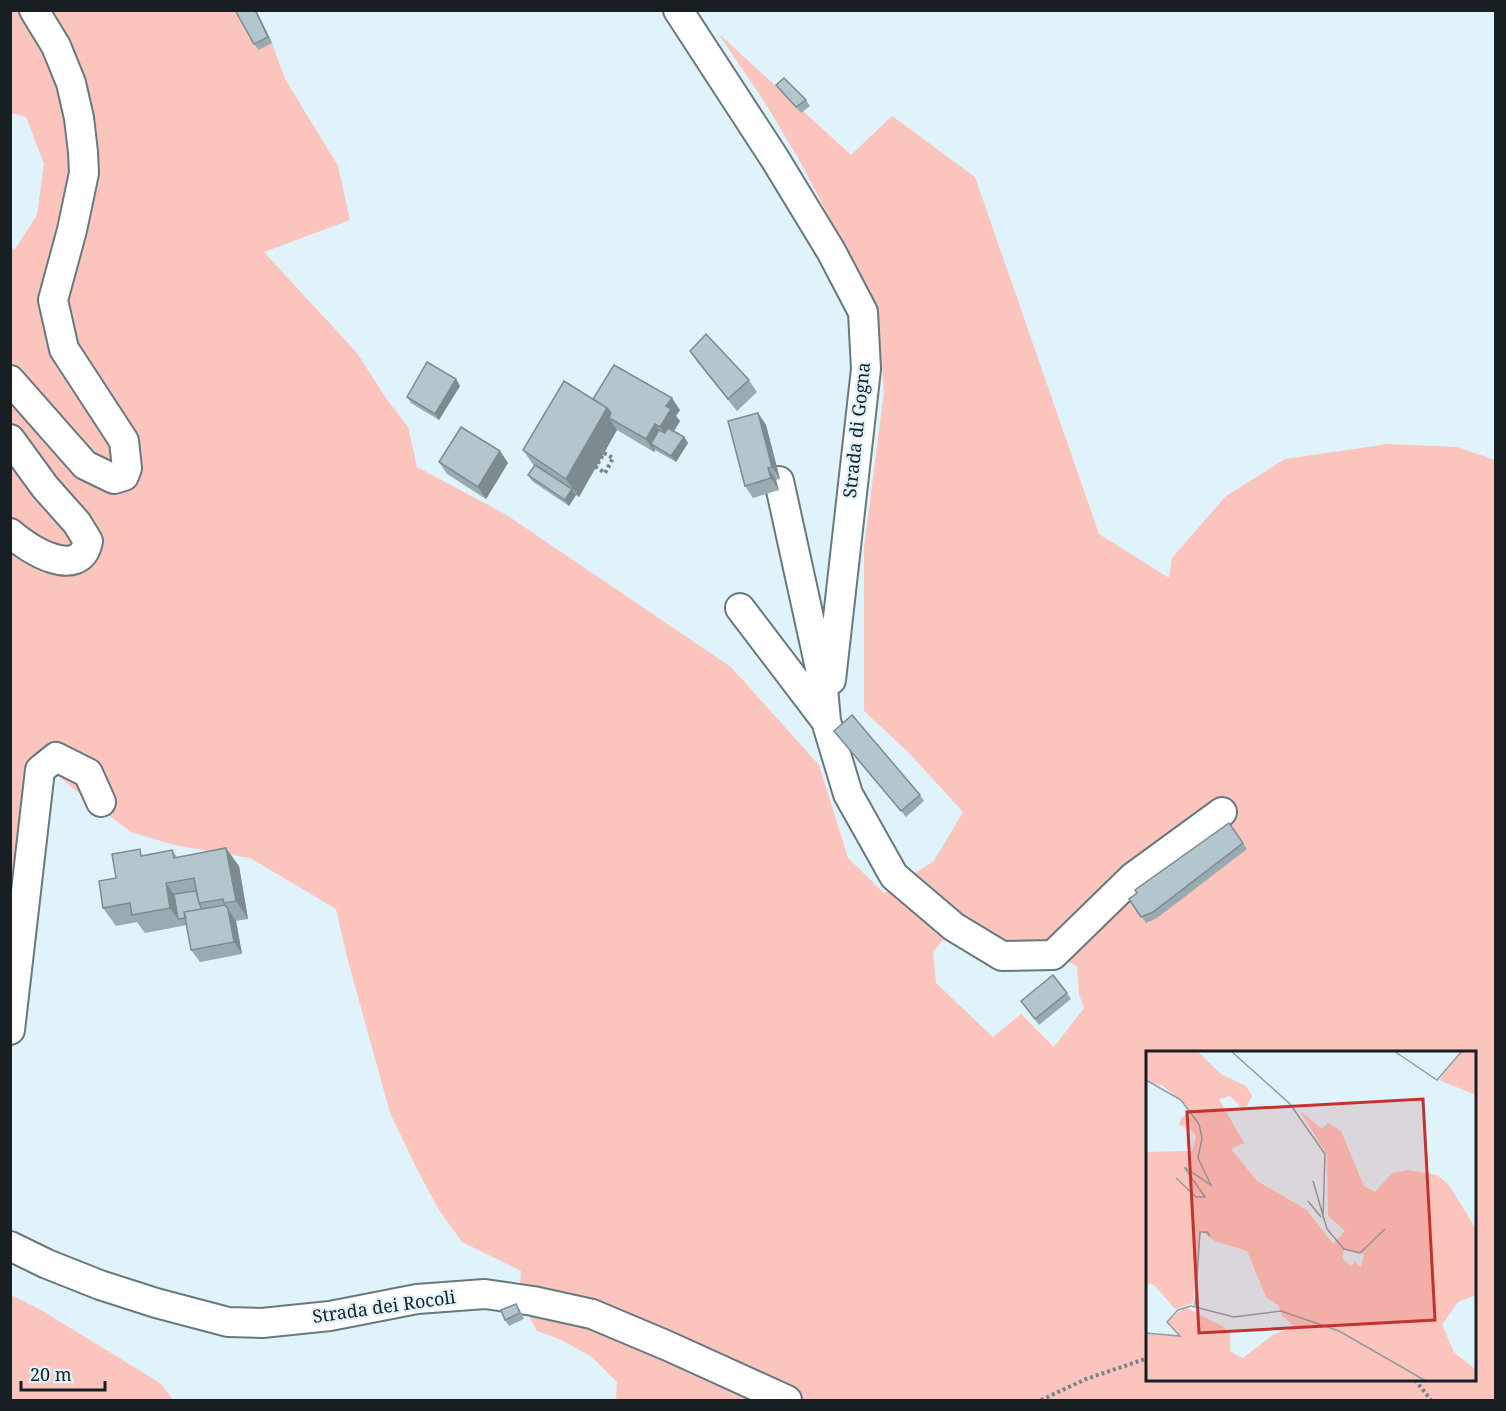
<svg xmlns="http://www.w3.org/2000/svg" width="1506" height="1411" viewBox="0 0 1506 1411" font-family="'Noto Serif',serif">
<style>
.green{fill:#fbc4bd;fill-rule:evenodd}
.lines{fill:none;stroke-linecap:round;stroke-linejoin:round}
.street-casing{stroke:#67797f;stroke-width:32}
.path{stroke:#778389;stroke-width:4;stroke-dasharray:3 3;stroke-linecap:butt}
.street{stroke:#fff;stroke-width:28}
.wall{fill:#9aaab1}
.shaded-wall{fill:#7d8b90}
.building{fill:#b3c6ce;stroke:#7d8b90;stroke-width:1.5}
.labels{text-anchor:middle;stroke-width:4.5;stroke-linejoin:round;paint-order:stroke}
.street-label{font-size:18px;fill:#181f22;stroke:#e0f3fb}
.inset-road{fill:none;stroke:#909ea4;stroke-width:1.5}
.view{fill:#c23330;fill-opacity:0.15;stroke:#c23330;stroke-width:3}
.inset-edge{fill:none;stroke:#181f22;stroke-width:3}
</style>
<rect width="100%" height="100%" fill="#e0f3fb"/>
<path class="green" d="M11,11h245l16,32 13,36 53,87 12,54 -86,32 93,101 29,45 22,29 9,40 88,47 226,153 88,98 29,93 36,35 50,-32 29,-49 -54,-59 -45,-42v-164l20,-155 -7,-73 -15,-38 -61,-118 -37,-62 -46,-68 133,122 41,-39 83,61 124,357 70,44 3,-20 54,-62 59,-37 103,-15 69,3 38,13v940h-879l1,-18 -25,-25 -33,-18 -22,-8c-12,-22 -19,-34 -16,-60l-59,-29 -23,-32 -20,-37 -29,-60 -43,-156 -11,-48 -86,-51 -76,-13 -43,-13 -60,-45 -25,-22 -35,208 -1,-724h5l22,-34 7,-51 -18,-47 -15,-4zM954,927l48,29 51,-1 24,11 2,28 5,14 -30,39 -33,-33 -28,23 -57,-54 -3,-31zM1148,1052h326v328h-326z
M11,1295l30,15 119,73 13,17h-162z"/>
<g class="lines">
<defs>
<path id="street" d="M678,10l97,149 56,92 32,61 3,57 -35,311
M10,380l75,85 29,14 10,-3 3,-8 -3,-27 -60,-92 -11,-49 19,-70 12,-57 -1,-21 -4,-34 -8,-35 -15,-37 -22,-36
M10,439l35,48 32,36 11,18c-8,41 -60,8 -78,-8
M779,481l43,196 4,44 22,73 46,82 60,51 48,29 51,-1 80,-78 89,-65
M740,608l86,113
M10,1030l30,-260 16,-13 32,16 13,29
M10,1246l37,18 53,21 56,18 72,19 34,1 68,-7 87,-17 68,-5 48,7 59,13 76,32 119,54"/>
</defs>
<use href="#street" class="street-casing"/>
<path class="path" d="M604,453l9,5 -8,15 -9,-6z
M1415,1380l16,20
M1041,1400l45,-21 62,-21"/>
<use href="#street" class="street"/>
</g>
<path class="wall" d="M256,10l16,33 -13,7 -5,-6z
M776,85l30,15 4,6 -9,7 -20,-22z
M690,351l59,29 8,12 -20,19 -39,-48z
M456,379l4,7 -21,34 -28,-17 -4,-6z
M593,399l87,11 -4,6 4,5 -6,10 10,6 4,6 -12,19 -21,-12 -1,2 -37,-22 -38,67 -3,-2 -7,11 -37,-25 -4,-6 6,-9 -11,-16z
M758,413l8,12 14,54 -4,1 3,10 -26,8 -8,-12z
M500,451l8,12 -22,36 -39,-25 -8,-12z
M834,731l86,64 4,6 -18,16z
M1229,823l18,26 -90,69 -11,5 -17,-24z
M172,850l5,7 62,9 9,53 -12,2 6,33 -42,8 -9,-12 -4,-25 -42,8 -8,-11 -21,4 -13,-18 13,-30 29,-23z
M1067,993l4,6 -32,26 -18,-24z
M516,1304l4,6 4,9 -15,7 -4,-6z"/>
<path class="shaded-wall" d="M255,10h1l16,33 -4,-6z
M456,379l4,7 -21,34 -4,-6z
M672,398l8,12 -4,6 4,5 -11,18 -9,-12 6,-21z
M607,408l11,16 -9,-6 8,12 -38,67 -13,-18z
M758,413l8,12 14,54 -8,-12z
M655,424l8,12 -12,8 4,6 -1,2 -8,-13z
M684,437l4,6 -12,19 -5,-6z
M500,451l8,12 -22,36 -8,-12z
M768,468l8,12 3,10 -8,-12z
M572,489l4,6 -7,11 -4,-6z
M226,848l13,18 9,53 -12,-18z
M166,883l12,17v19l-8,-11z
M228,909l8,12 6,33 -8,-12z"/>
<path class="building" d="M235,10h20l13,27 -14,7z
M784,78l22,22 -10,7 -20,-22z
M706,334l43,46 -21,19 -38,-48z
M427,362l29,17 -21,35 -28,-17z
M614,365l58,33 -6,8 5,3 -11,18 -5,-3 -9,15 -37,-21 2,-5 -4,-5 -14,-9z
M564,381l43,27 -41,71 -43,-29z
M758,413l14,54 -4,1 3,10 -26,8 -17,-65z
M461,427l39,24 -22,36 -39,-25z
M668,428l16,9 -13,19 -20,-12 8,-14 6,3z
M535,465l37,24 -7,11 -37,-25z
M852,715l68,80 -19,16 -67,-80z
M1229,823l14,20 -90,69 -12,5 -12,-18 8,-6 -2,-3z
M226,848l10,53 -12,2 -1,-4 -24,4 -5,-25 -28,5 4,25 -38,7 -2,-12 -27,5 -4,-27 17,-3 -4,-24 28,-5 1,7 31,-6 2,8z
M196,891l3,12 3,6 -18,3 2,6 -8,1 -4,-25z
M225,905l3,4 6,33 -43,8 -7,-38z
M1053,975l14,18 -32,26 -14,-18z
M516,1304l4,9 -15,7 -4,-10z"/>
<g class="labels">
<g class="street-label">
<text transform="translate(857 430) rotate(-84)" y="6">Strada di Gogna</text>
<text transform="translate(384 1307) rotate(-8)" y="6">Strada dei Rocoli</text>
</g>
</g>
<g transform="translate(1146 1051)">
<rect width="330" height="330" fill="#e0f3fb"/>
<path d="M0,0h51l24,23 25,12 6,10 -6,11h-5l-11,-11 -11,3 25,44 -13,6 26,32 50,29 26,34 12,-13 -17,-15 -1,-61 -27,-44 22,18 6,-6 13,8 23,55 11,6 17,-19 16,-3 29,5 12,10 27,44v66l-18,7 -16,23 12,27 22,18v11h-330v-48l34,3 -13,-14 18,-15 39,20 6,7v17l13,7 31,-24 21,-7 -13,-11 -3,-10 -13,-9 -19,-46 -32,-10 -14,-10 -8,72 -18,6 -19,-22 -6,-4 -4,4v-135l46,-1 4,-14 -4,-7 -13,-5 2,-7 9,-7 -6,-7 -21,-18 -17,-4zM198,198l20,5 -3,13 -6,-5 -4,4 -9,-8zM316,0h14v44l-37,-15z" fill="#fbc4bd" fill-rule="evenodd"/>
<path class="inset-road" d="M85,0l59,53 35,50 -2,64M248,0l43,29 25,-29M0,29l35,20 18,24 3,14 -4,20 13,27 -27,-18 21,30h-9l-20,-19M167,130l14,48 17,20 16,4 25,-24M162,150l13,16M49,255l5,-74h7l3,4M0,282l34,3 -13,-14 11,-12 13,-4 43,11 47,-6 58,20 87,50"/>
<path class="view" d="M277,48l12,221 -236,13 -12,-221z"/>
<rect width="330" height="330" class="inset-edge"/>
</g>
<rect width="1506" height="1411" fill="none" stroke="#181f22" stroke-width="24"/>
<path d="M21 1381v9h84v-9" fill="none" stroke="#181f22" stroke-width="3"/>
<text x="30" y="1381" font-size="18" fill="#181f22" stroke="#e0f3fb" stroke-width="4.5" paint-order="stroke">20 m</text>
</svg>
